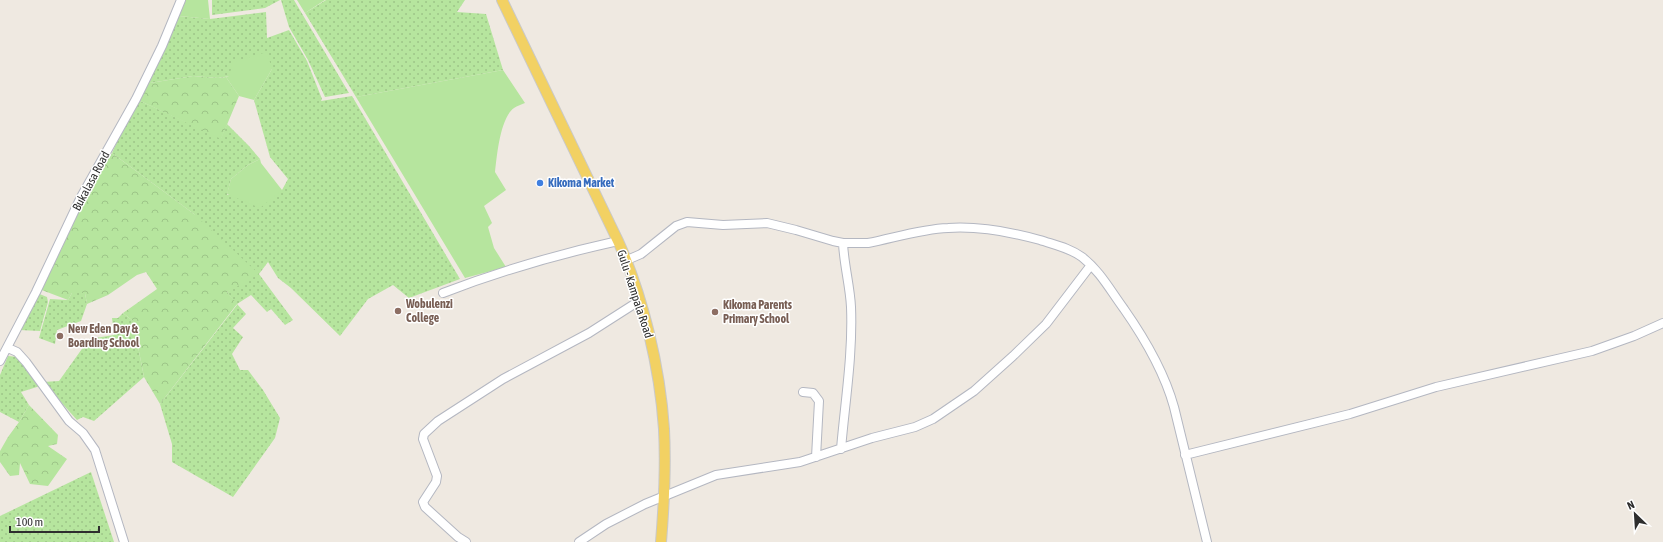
<svg xmlns="http://www.w3.org/2000/svg" width="1663" height="542" viewBox="0 0 1663 542" font-family="'Asap Condensed',sans-serif">
<style>
.grass{fill:url(#grass-dots)}
.forest{fill:url(#forest-crowns)}
.garden{fill:#b6e59e}
.lines{fill:none;stroke-linecap:round;stroke-linejoin:round}
.minor-casing{stroke:#b4b7c1;stroke-width:10}
.major-casing{stroke:#c9c9c9;stroke-width:12}
.minor{stroke:#fff;stroke-width:8}
.major{stroke:#f2d163;stroke-width:10}
.shop-dot{fill:#3f7fe0;stroke:#fff;stroke-width:1.5}
.education-dot{fill:#8d6e63;stroke:#fff;stroke-width:1.5}
.labels{text-anchor:middle;stroke-width:3;stroke-linejoin:round;paint-order:stroke}
.street-label{font-size:12px;fill:#2e2e2e;stroke:#fff}
.shop-label{font-size:12px;font-weight:bold;fill:#366cbe;stroke:#fff;text-anchor:start}
.education-label{font-size:12px;font-weight:bold;fill:#785e54;stroke:#fff;text-anchor:start}
</style>
<defs>
<pattern id="grass-dots" width="8" height="8" patternUnits="userSpaceOnUse"><rect width="8" height="8" fill="#b6e59e"/><path d="M2 2h.1M6 6h.1" fill="none" stroke="#9dc588" stroke-width="1.8" stroke-linecap="round"/></pattern>
<pattern id="forest-crowns" width="20" height="18" patternUnits="userSpaceOnUse"><rect width="20" height="18" fill="#b6e59e"/><path d="M2 6a3 3 0 1 1 6 0M12 15a3 3 0 1 1 6 0" fill="none" stroke="#9dc588"/></pattern>
</defs>
<rect width="100%" height="100%" fill="#efe9e1"/>
<path class="grass" d="M212,0h68l-15,8 -53,7z
M281,0h13l55,93 -24,4 -17,-37 -19,-33z
M326,0h139l-8,12 29,2 17,56 -147,27 -51,-84z
M266,12l1,26 22,-8 18,31 15,38 -1,2 31,-5 108,183 -51,19 -16,-13 -25,14 -28,37 -49,-48 -13,-10 -10,-16 -9,12 34,46 -8,5 -14,-16 -4,3 -16,-17 -14,9 9,10 -13,14 10,9 -11,17 8,16h8l15,20 17,28 -5,20 -42,59 -61,-35v-18l-12,-40 77,-99 -10,-13 8,-6 -41,-72 -82,-61 24,-54 85,39 6,-14 22,22 11,13 -12,6 -17,14 -4,16 55,-5 6,-11 -18,-22 -16,-57 18,-31 -54,9 -25,-2 -49,8 32,-70 3,2 31,3z
M37,293l10,4 1,5 -8,29 -21,-1z
M72,293h13l2,11 -6,17 -24,9 -2,14 -16,-6 11,-39 18,1z
M123,313l10,8 11,56 -50,44 -11,-4 -6,3 -34,-38 16,-1 30,-42 25,-4 -2,-17h6z
M8,356l10,1 22,29 -19,6 8,13 -10,17 -19,-10v-37z
M91,472l23,70h-114v-26z"/>
<path class="forest" d="M193,76l25,2 8,-1 13,19 -18,43 -85,-40 8,-15z
M112,153l82,61 65,60 -32,18 10,12 -77,100 -16,-27 -11,-56 -10,-8 34,-24 -11,-17 -9,3 -29,20 -21,9 -2,-11h-13l-4,7 -29,-11 22,-39 25,-57z
M29,405l29,30 -1,9 -9,2 19,13 -19,27 -18,-2 -10,-21 -1,12 -9,1 -10,-14v-11l8,-14 11,-15z"/>
<path class="garden" d="M182,0h26l2,19 -31,-3 -1,-8z
M297,0h28l-20,13z
M267,52l5,17 -18,31 -15,-4 -13,-19 3,-1 4,-14z
M503,70l22,33c-3,1 -8,3 -11,5 -14,10 -17,48 -19,64l11,18 -22,16 8,17 -4,4 6,21 12,19 -41,11 -109,-181z
M260,159l1,4 21,27 -22,18 -33,-14 4,-15 17,-14z"/>
<g class="lines">
<defs>
<path id="minor" d="M627,260l14,-6 35,-28 11,-4 36,3 44,-2 29,7 37,11 10,2h25c26,-5 53,-14 80,-15 30,-2 63,4 92,12 15,5 30,8 42,17 18,14 28,33 42,52 21,30 40,62 50,98l33,135
M443,293c57,-22 116,-39 175,-52
M8,348l9,4 9,10 43,59 14,12 12,17 29,92
M0,361l36,-69 45,-95 55,-98 26,-53 19,-46
M803,392l10,1 6,8 -3,56
M841,449c4,-47 12,-95 10,-142 -1,-21 -7,-42 -8,-64
M1185,455l165,-41 86,-27 156,-36 42,-15 29,-13
M466,542l-8,-5 -33,-30 -2,-5 13,-20 1,-6 -14,-37 1,-5 14,-13 65,-42 86,-46 50,-32
M579,542l27,-18 39,-20 71,-29 84,-13 72,-24 43,-11 18,-8 41,-28 39,-35 33,-32 45,-59"/>
<path id="major" d="M502,0l116,241c25,55 42,127 46,188 2,38 0,76 -3,113"/>
</defs>
<use href="#minor" class="minor-casing"/>
<use href="#major" class="major-casing"/>
<use href="#minor" class="minor"/>
<use href="#major" class="major"/>
</g>
<circle class="shop-dot" cx="540" cy="183" r="4"/>
<g class="education-dot">
<circle cx="398" cy="311" r="4"/>
<circle cx="715" cy="312" r="4"/>
<circle cx="60" cy="336" r="4"/>
</g>
<g class="labels">
<g class="street-label">
<text transform="translate(91 181) rotate(-62)" y="4">Bukalasa Road</text>
<text transform="translate(635 294) rotate(72)" y="4">Gulu - Kampala Road</text>
</g>
<g class="shop-label">
<text x="548" y="187">Kikoma Market</text>
</g>
<g class="education-label">
<text x="406" y="308">Wobulenzi<tspan x="406" dy="14">College</tspan></text>
<text x="723" y="309">Kikoma Parents<tspan x="723" dy="14">Primary School</tspan></text>
<text x="68" y="333">New Eden Day &amp;<tspan x="68" dy="14">Boarding School</tspan></text>
</g>
</g>
<g transform="translate(1635 514) rotate(335)" stroke="#ffffff" stroke-width="3" paint-order="stroke">
<path d="M0-3L7 15L0 10L-7 15Z" fill="#2e2e2e"/>
<text y="-6" font-size="11" font-weight="bold" text-anchor="middle" fill="#2e2e2e">N</text>
</g>
<path d="M10 526v6h89v-6" fill="none" stroke="#2e2e2e" stroke-width="2"/>
<text x="16" y="526" font-size="12" fill="#2e2e2e" stroke="#ffffff" stroke-width="3" paint-order="stroke">100 m</text>
</svg>
